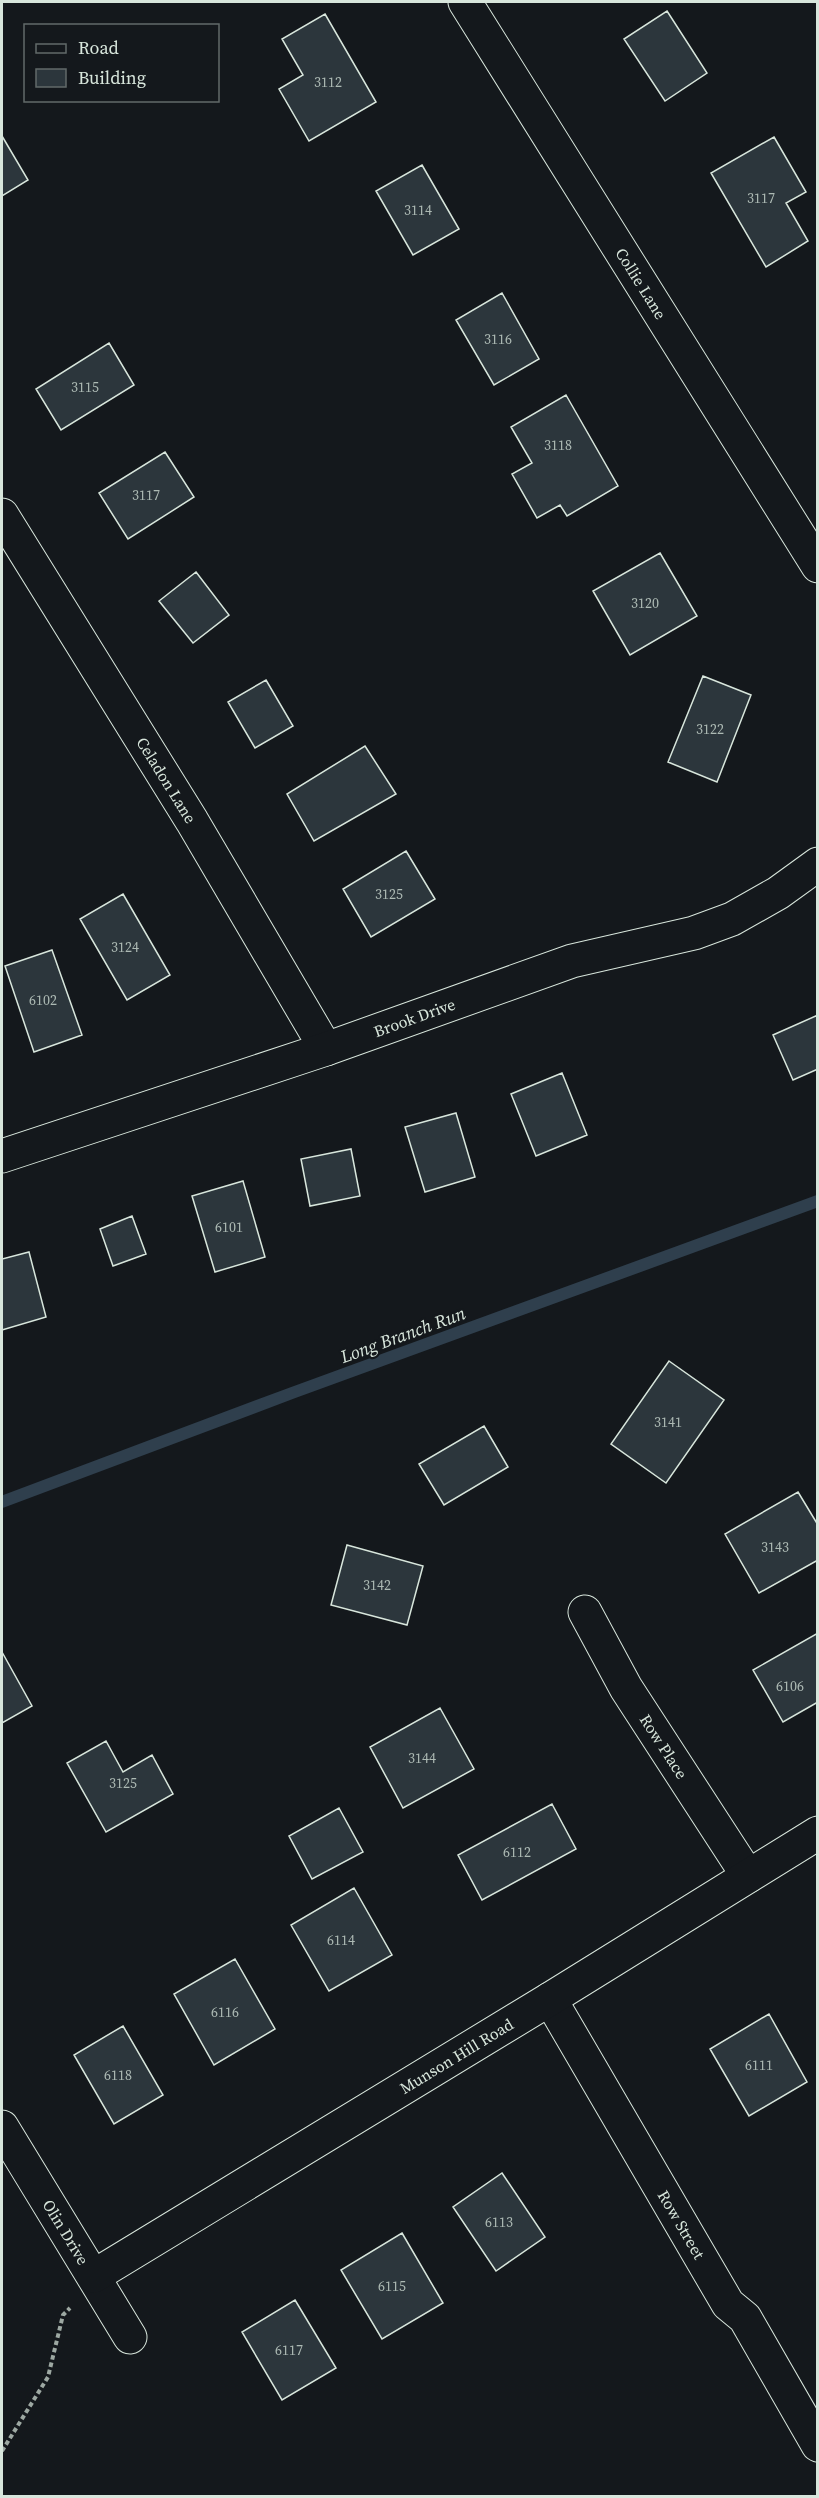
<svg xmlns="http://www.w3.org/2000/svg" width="819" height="2498" viewBox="0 0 819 2498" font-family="'Source Serif 4',serif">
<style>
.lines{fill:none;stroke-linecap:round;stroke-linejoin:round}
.stream{stroke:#2f3f4d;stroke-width:12}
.building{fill:#2c363c;stroke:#d8e6dc;stroke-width:1.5}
.minor-casing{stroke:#d8e6dc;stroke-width:35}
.path{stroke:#9da8a2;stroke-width:4;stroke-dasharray:4.5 3;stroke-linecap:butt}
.minor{stroke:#14181c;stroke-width:33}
.labels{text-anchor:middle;stroke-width:4.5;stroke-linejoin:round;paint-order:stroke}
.number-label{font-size:14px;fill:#adbab4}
.street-label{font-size:16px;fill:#d8e6dc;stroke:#14181c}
.water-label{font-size:18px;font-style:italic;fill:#d8e6dc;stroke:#14181c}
</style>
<rect width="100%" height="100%" fill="#14181c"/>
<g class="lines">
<path class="stream" d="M2,1502l290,-109 526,-192"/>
</g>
<path class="building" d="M667,11l40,62 -42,28 -41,-62z
M325,14l51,88 -67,39 -30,-52 24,-14 -21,-36z
M2,136l26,44 -26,16z
M774,137l32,55 -20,11 22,38 -42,26 -55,-94z
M422,165l37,64 -46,26 -37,-64z
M502,293l37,66 -45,26 -38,-65z
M109,343l25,42 -73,45 -25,-41z
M566,395l52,91 -51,30 -7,-11 -23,13 -25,-44 20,-11 -21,-36z
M165,452l29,45 -66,42 -29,-46z
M660,553l37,63 -67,39 -37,-64z
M196,572l33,43 -36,28 -34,-42z
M703,676l48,19 -34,87 -49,-20z
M266,680l27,46 -38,22 -27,-46z
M365,746l31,48 -82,47 -27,-47z
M406,851l29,48 -64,38 -28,-48z
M123,894l47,81 -43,25 -47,-81z
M52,950l30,85 -48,17 -29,-86z
M818,1015v54l-25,11 -20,-45z
M562,1073l25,62 -51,21 -25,-62z
M456,1113l19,64 -50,15 -20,-65z
M351,1149l9,47 -50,10 -9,-47z
M243,1181l22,76 -50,15 -23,-76z
M132,1216l14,38 -33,12 -13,-37z
M29,1252l17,65 -44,13v-71z
M669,1361l55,39 -58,83 -55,-39z
M484,1426l24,41 -64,38 -25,-41z
M798,1492l20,33v35l-59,33 -34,-59z
M347,1545l76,21 -16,59 -76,-20z
M818,1633v69l-35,20 -30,-52z
M2,1652l30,54 -30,17z
M440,1708l34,61 -71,39 -33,-61z
M106,1741l17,31 29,-17 21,39 -67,38 -39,-69z
M552,1804l24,45 -94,51 -24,-45z
M339,1808l24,44 -51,27 -23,-43z
M354,1888l38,67 -63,36 -38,-66z
M235,1959l40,70 -61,36 -40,-71z
M769,2014l38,68 -58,34 -39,-67z
M123,2026l40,69 -49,29 -40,-69z
M502,2173l43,64 -49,34 -43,-64z
M402,2233l41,70 -61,36 -41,-69z
M295,2300l41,68 -54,32 -40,-68z"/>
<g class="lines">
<defs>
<g id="minor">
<path id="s1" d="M465,2l353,564"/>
<path id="s2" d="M2,515l190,306 134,228"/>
<path id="s3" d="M2,1156l324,-107 246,-88 122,-28 38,-14 46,-26 40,-29"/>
<path id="s4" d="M585,1612l41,76 122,188"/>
<path id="s5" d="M550,1999l178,305 17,14 73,127"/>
<path id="s6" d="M2,2127l128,210"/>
<path id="s7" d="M94,2276l456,-277 268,-166"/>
</g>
</defs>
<use href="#minor" class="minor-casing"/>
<path class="path" d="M2,2451l46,-74 15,-62 7,-7"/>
<use href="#minor" class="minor"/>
</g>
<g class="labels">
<g class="number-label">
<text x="328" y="87">3112</text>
<text x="761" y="203">3117</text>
<text x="418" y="215">3114</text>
<text x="498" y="344">3116</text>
<text x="85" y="392">3115</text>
<text x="558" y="450">3118</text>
<text x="146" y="500">3117</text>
<text x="645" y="608">3120</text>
<text x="710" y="734">3122</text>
<text x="389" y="899">3125</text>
<text x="125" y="952">3124</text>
<text x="43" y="1005">6102</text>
<text x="229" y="1232">6101</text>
<text x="668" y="1427">3141</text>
<text x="775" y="1552">3143</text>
<text x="377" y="1590">3142</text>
<text x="790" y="1691">6106</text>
<text x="422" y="1763">3144</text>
<text x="123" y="1788">3125</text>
<text x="517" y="1857">6112</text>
<text x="341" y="1945">6114</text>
<text x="225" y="2017">6116</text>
<text x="759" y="2070">6111</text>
<text x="118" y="2080">6118</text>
<text x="499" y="2227">6113</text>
<text x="392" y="2291">6115</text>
<text x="289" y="2355">6117</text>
</g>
<g class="street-label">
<text dy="6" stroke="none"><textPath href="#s1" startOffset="332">Collie Lane</textPath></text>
<text dy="6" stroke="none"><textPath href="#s2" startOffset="312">Celadon Lane</textPath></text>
<text dy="6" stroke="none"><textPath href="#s3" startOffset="435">Brook Drive</textPath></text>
<text dy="6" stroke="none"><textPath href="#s4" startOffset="156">Row Place</textPath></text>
<text dy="6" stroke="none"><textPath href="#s7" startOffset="424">Munson Hill Road</textPath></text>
<text dy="6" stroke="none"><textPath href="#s5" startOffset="261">Row Street</textPath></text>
<text dy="6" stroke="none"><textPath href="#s6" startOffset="123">Olin Drive</textPath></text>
</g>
<g class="water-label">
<text transform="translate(403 1335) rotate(-20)" y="6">Long Branch Run</text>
</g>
</g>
<rect width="819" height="2498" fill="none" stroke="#d8e6dc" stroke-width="6"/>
<rect x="24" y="24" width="195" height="78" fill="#14181c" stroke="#626a69" stroke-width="1.5"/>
<rect x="36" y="44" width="30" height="9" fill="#14181c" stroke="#626a69" stroke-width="1.5"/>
<text x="78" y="54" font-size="18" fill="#d8e6dc">Road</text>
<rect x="36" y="69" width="30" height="18" fill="#2c363c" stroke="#626a69" stroke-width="1.5"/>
<text x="78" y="84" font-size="18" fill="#d8e6dc">Building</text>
</svg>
